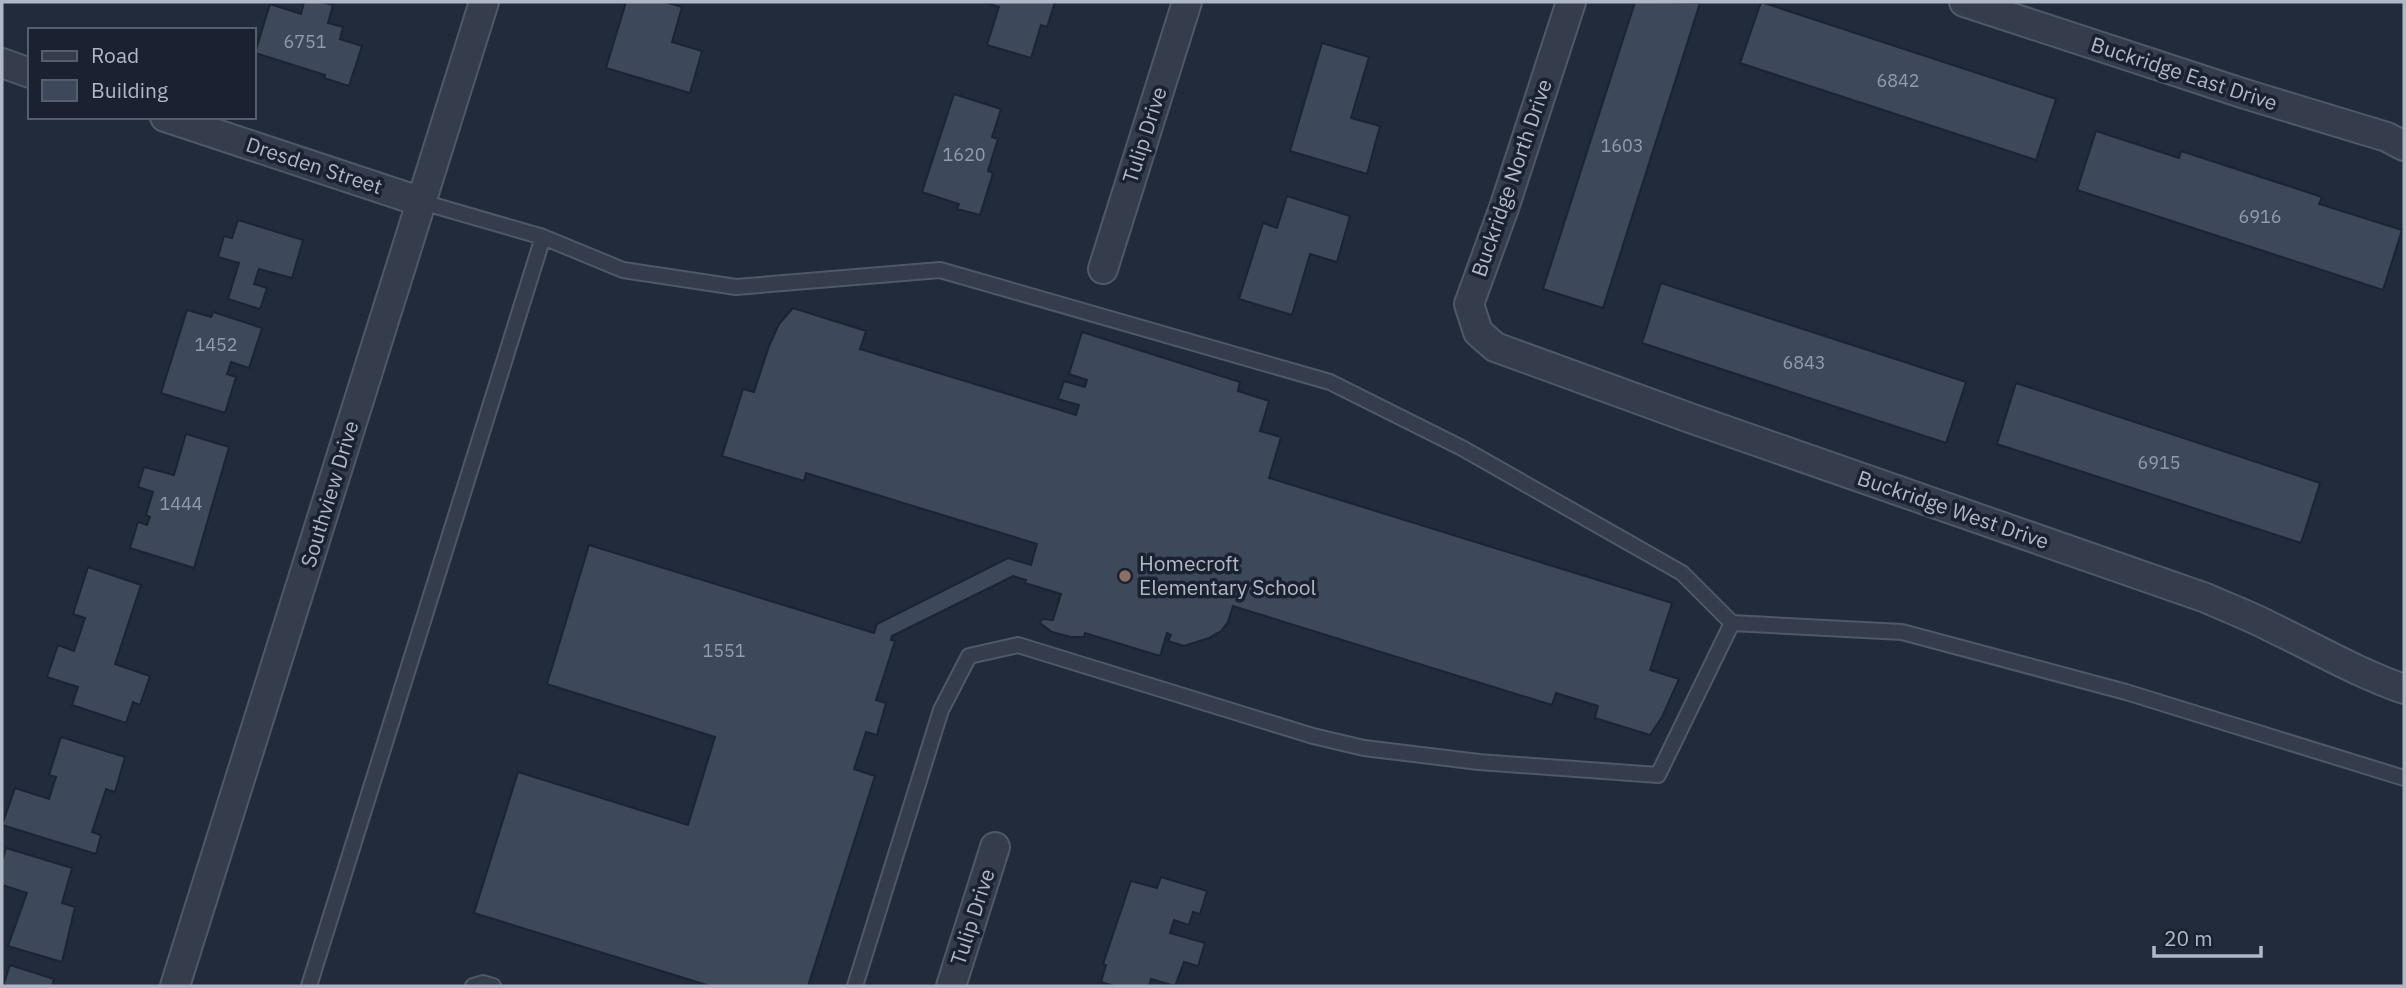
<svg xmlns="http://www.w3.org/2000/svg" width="2406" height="988" viewBox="0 0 2406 988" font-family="'IBM Plex Sans',sans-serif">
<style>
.building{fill:#3d495b;stroke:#1c2433;stroke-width:2}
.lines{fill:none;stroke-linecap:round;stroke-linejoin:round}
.service-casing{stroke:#505867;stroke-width:18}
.minor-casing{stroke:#505867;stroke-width:32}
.service{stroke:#353d4c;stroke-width:14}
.minor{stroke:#353d4c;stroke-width:28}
.education-dot{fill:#8d6e63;stroke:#1a2231;stroke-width:2.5}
.labels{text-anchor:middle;stroke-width:7;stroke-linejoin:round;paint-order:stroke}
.number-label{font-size:18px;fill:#939cad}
.street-label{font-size:21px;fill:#b0b8c8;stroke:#1a2231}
.poi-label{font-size:21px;fill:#b0b8c8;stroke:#1a2231;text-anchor:start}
</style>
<rect width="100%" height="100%" fill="#212b3c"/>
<path class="building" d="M304,2h17l12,3 -5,18 15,4 -3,12 22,7 -13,40 -25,-8 1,-3 -70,-22 15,-49 31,10z
M626,2h39l17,5 -10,35 30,9 -12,42 -84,-25z
M983,2h72l-8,25 -6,-2 -10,33 -44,-13 12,-38z
M1635,2l65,1 -97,305 -60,-19z
M1761,2l295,97 -20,61 -296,-97z
M1322,43l47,14 -18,61 29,8 -13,48 -77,-23z
M954,94l47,15 -9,28 6,2 -10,32 5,2 -13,42 -23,-6 2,-5 -37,-12z
M2096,131l83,27 2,-7 141,46 -3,7 83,26 -19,60 -306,-100z
M1287,196l63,20 -13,46 -27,-8 -18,61 -53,-16 24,-76 14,5z
M238,220l65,20 -11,38 -33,-9 -5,15 13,4 -7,21 -32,-10 11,-36 -21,-6 6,-21 8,2z
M1661,283l305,99 -20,61 -304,-100z
M793,308l73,23 -6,18 216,66 3,-10 -21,-6 6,-18 21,6 2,-7 -18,-6 13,-42 158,50 -2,9 31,10 -9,30 21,6 -12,41 403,125 -22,67 29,9 -17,38 -12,18 -55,-17 3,-12 -42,-13 -4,12 -319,-99 -5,16 -7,9 -12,7 -25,8 -16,-5 3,-6 -4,-2 -7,23 -75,-23 -1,4h-13l-19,-5 -12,-9 2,-4 11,1 8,-26 -36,-11 1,-3 -13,-4 -121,60 -1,4 4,1 -19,59 10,3 -9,32 -11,-3 -12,37 21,7 -67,210h-98l-236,-73 44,-141 170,53 27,-88 -168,-53 42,-139 285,88 3,-9 131,-66 23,7 6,-21 -231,-71 -2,8 -82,-25 21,-67 11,3 15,-46 10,-22z
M187,310l24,7 2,-5 49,16 -13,40 -18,-6 -4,12 9,3 -11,36 -64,-20z
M2016,383l304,100 -19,60 -304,-99z
M186,434l43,13 -35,121 -64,-20 8,-26 9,3 3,-8 -4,-2 7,-23 -15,-5 6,-20 30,8z
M88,567l53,18 -26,79 35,12 -10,29 -7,-3 -7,21 -54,-18 6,-18 -31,-10 11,-32 16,6 11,-33 -12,-4z
M61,737l64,20 -10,35 -9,-3 -14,43 9,3 -5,19 -94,-29 13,-37 34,11 7,-22 -7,-2z
M6,848l66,20 -10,35 13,4 -13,55 -54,-16 19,-53 -25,-8v-24z
M1161,877l46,14 -7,23 -7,-2 -4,13 -15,-5 -4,13 35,10 -7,23 -14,-4 -9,24 -24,-7 -2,7h-35l-13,-4 5,-17 -3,-1 28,-83 26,7z
M10,965l44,14 -2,7h-49z"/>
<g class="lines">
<defs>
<path id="service" d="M422,202l121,35 80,33 113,17 204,-17 390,112 132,66 220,125 50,50 -74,152 -179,-13 -115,-14 -51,-12 -295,-91 -49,11 -28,54 -86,276
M1732,623l170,9 224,60 278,86
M309,986l234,-749
M473,986l10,-3 10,3"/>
<path id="minor" d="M1571,2l-67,206 -35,96 9,28 17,15 195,71 516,180c22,10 44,18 65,29 44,21 87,46 133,62
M1964,2l281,92 142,43 17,9
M2,63l28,10
M165,117l257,85
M1103,269l84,-267
M175,986l309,-984
M951,986l44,-139"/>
</defs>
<use href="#service" class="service-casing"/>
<use href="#minor" class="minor-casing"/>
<use href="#service" class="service"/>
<use href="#minor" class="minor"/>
</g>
<circle class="education-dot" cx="1125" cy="576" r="7"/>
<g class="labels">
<g class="number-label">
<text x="305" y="48">6751</text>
<text x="1898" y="87">6842</text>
<text x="1622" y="152">1603</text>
<text x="964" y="161">1620</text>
<text x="2260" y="223">6916</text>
<text x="216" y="351">1452</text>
<text x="1804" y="369">6843</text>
<text x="2159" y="469">6915</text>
<text x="181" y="510">1444</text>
<text x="724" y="657">1551</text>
</g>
<g class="street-label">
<text transform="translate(2184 74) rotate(18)" y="7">Buckridge East Drive</text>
<text transform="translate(1145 135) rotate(-72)" y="7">Tulip Drive</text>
<text transform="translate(314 166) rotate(18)" y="7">Dresden Street</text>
<text transform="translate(1512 178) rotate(-71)" y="7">Buckridge North Drive</text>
<text transform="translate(330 494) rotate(-73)" y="7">Southview Drive</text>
<text transform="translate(1953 510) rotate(19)" y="7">Buckridge West Drive</text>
<text transform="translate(973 917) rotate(-72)" y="7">Tulip Drive</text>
</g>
<g class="poi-label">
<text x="1139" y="571">Homecroft<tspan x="1139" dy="24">Elementary School</tspan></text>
</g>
</g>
<rect width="2406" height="988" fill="none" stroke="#b0b8c8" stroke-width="7"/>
<rect x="28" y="28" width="228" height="91" fill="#1a2231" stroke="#565e6d" stroke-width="2"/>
<rect x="42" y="51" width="35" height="10" fill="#353d4c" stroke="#565e6d" stroke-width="2"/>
<text x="91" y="63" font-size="21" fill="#b0b8c8">Road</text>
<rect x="42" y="80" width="35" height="21" fill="#3d495b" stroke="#565e6d" stroke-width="2"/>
<text x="91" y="98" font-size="21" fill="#b0b8c8">Building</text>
<path d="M2154 946v10h107v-10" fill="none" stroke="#b0b8c8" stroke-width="3.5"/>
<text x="2164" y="946" font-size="21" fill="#b0b8c8" stroke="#1a2231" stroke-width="5" paint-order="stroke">20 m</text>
</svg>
